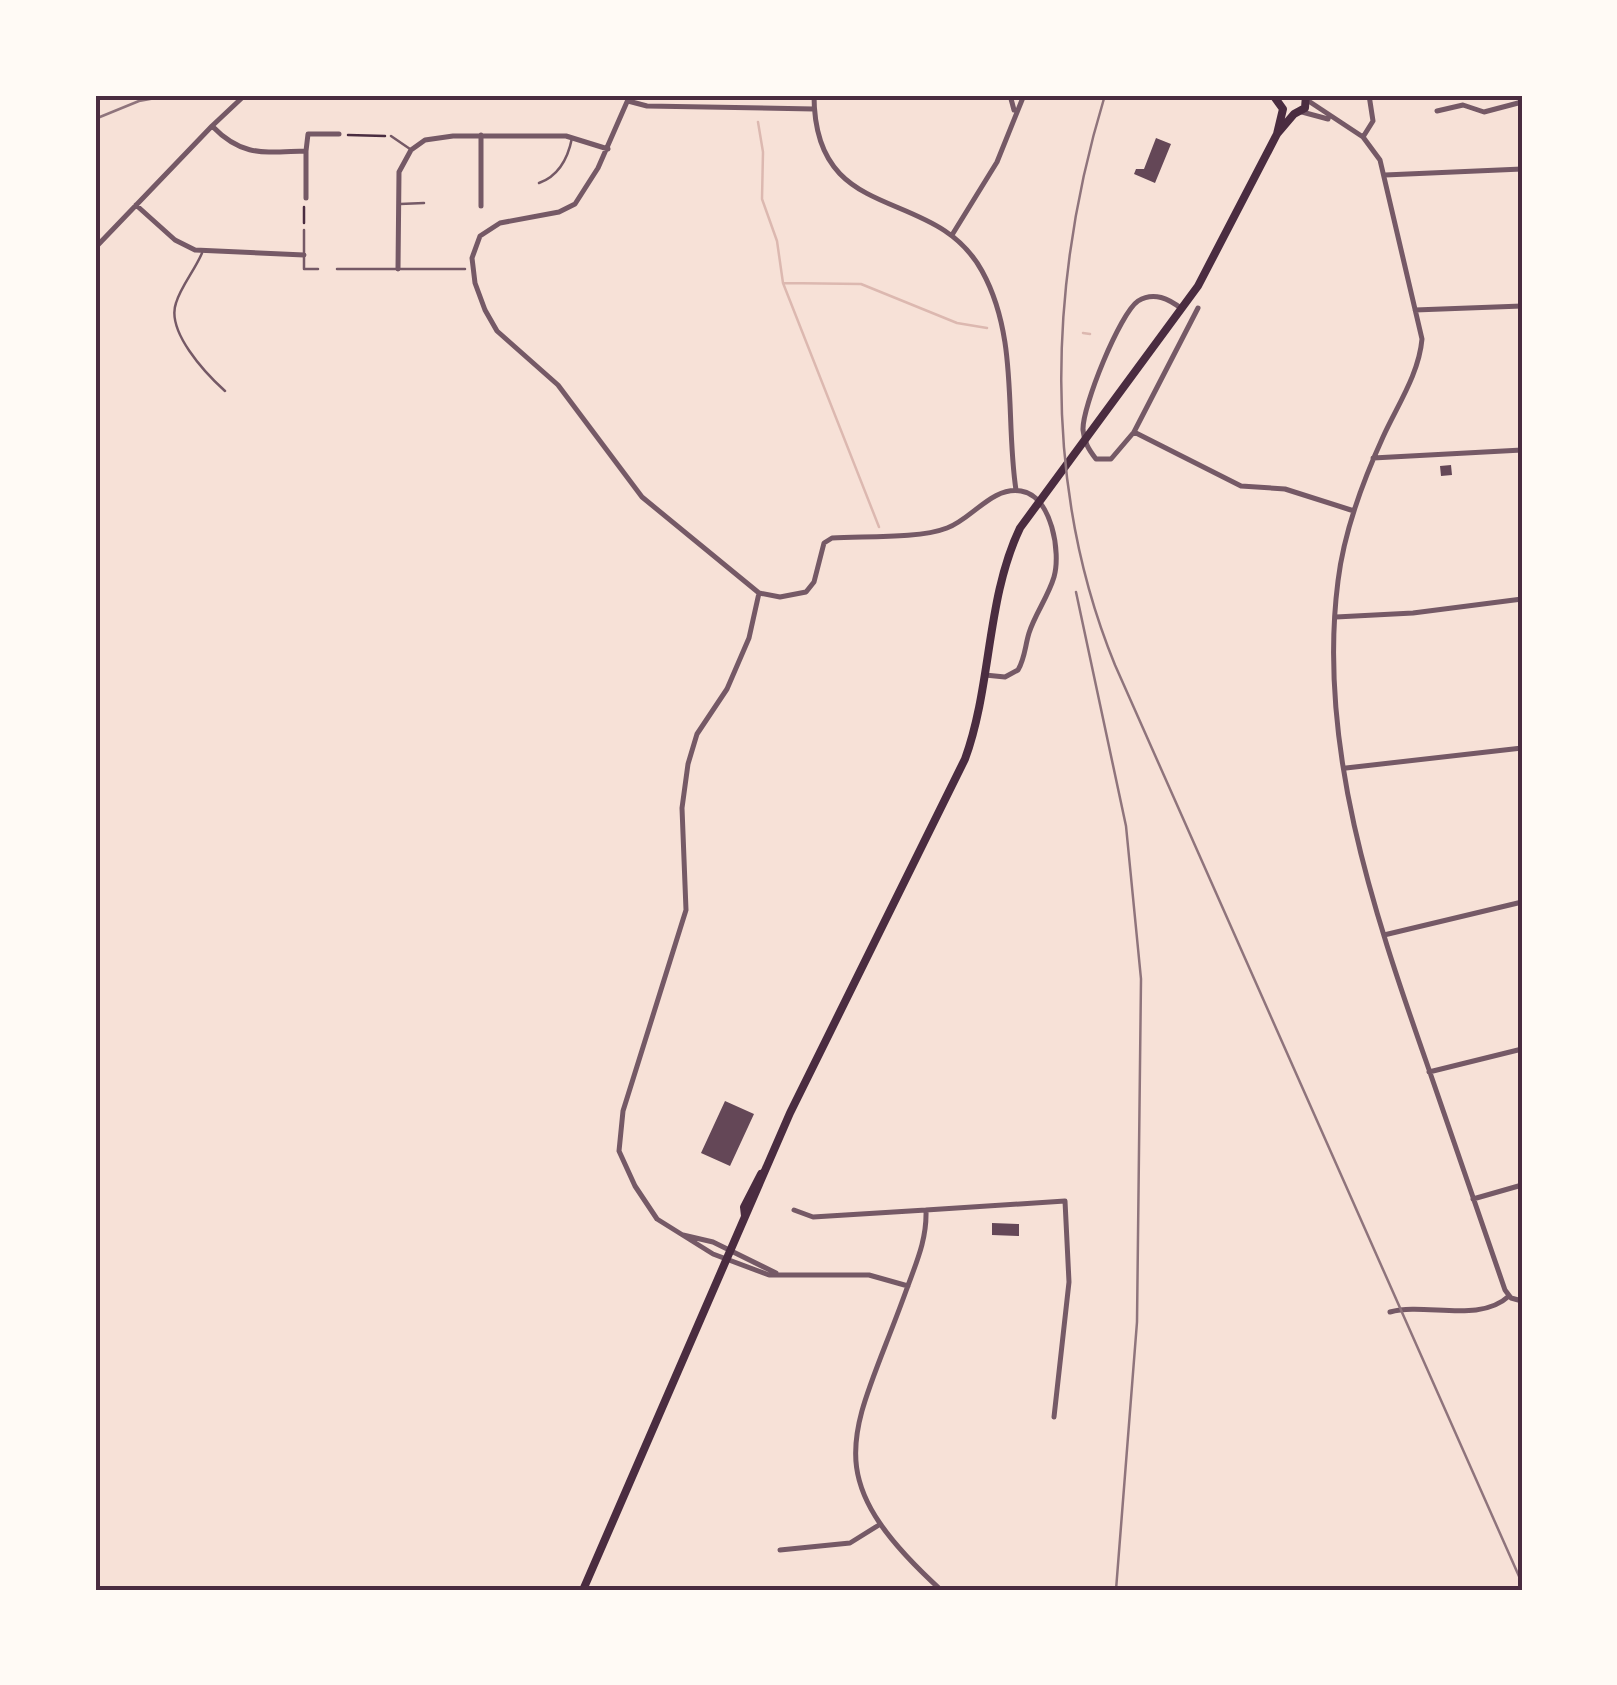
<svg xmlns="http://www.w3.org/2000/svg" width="1617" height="1685" viewBox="0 0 1617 1685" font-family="Helvetica,sans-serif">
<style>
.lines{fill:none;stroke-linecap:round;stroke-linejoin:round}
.stream{stroke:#dcb8b0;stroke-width:2.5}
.building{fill:#644757}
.path{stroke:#4a2c40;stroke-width:2.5}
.service{stroke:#755966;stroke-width:2.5}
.minor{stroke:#755966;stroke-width:5}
.primary{stroke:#4a2c40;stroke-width:8}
.rail{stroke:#8f747c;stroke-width:2.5}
.neatline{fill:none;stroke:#4a2c40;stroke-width:4}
</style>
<rect width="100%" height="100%" fill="#f7e1d7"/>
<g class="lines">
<path class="stream" d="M758,122l5,30 -1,47 15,42 6,42 96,244
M783,283l78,1 96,39 30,5
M1083,333l7,1"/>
</g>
<path class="building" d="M1156,138l15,6 -16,39 -21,-9 2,-5h8z
M1451,465l1,10 -11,1 -1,-10z
M725,1101l29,13 -24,52 -29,-13z
M992,1223l27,1v12l-27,-1z"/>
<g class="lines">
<path class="path" d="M348,135l37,1
M304,223v-16"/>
<path class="service" d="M391,136l19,13
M539,183c20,-7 29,-25 33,-45
M400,204l24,-1
M304,230v39h14
M202,253c-7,17 -21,33 -26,50 -10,28 29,70 49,88
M337,269h128"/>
<path class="minor" d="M630,95l-32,73 -23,36 -16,8 -59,11 -20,13 -8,22 3,25 10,27 12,21 61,54 84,112 117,96 21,4 26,-5 8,-10 10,-39 8,-5c32,-2 87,1 115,-10 25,-9 45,-42 74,-37 31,5 40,62 33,86 -6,20 -19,37 -25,56 -4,13 -4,25 -11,37l-13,7 -20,-2
M814,95c0,133 120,88 168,176 37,67 23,147 34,219
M1010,95l4,15
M1307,100l56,37 17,23 42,179c-3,35 -25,67 -39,98 -21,46 -39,94 -45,144 -21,163 35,329 88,480 26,77 53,153 79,229l6,8 11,3
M628,101l19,5 167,3
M1437,111l26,-6 21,7 38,-10
M1302,112l26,7
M212,126c31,32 53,26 94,25l2,-17h31
M1363,137l10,-16 -4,-26
M1385,175l137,-6
M306,198v-47
M136,205l39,35 20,10 109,5
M481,206v-71
M952,235l45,-73 27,-67
M95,248l117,-122 33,-31
M398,269l1,-97 12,-22 14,-10 28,-4h113l42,13
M1182,309c-13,-10 -28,-18 -44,-8 -18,12 -56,106 -55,129 1,12 6,20 13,29h15l23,-27 64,-124
M1415,310l107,-4
M1134,432l107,54 44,3 69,22
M1373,458l149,-8
M759,593l-10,45 -22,51 -30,45 -9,30 -6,44 4,102 -63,201 -4,40 16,35 22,33 56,35 56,21h100l39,11
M1336,617l77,-4 109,-14
M1346,768l176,-20
M1384,935l138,-33
M1429,1072l93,-23
M1473,1199l49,-14
M794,1210l19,7 113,-7
M683,1235l30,7 63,31
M1390,1312c35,-10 89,12 119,-16
M780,1550l70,-7 29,-18
M941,1590c-129,-118 -87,-155 -35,-299 10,-28 21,-51 20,-81l139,-9 4,81 -15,135"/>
<path class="primary" d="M1273,95l10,14 -6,25
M745,1216l-1,-9 17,-33
M583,1590l207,-477 175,-354c27,-74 21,-160 55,-231l178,-242 79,-152 17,-20 11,-6 1,-13"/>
<path class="rail" d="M580,95h144
M1105,95c-56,184 -64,389 10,570l407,918
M95,119l44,-18 33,-6
M1076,592l50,234 15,153 -4,343 -21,268"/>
</g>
<rect width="1617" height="1685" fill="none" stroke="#fffaf5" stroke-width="195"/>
<rect x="98" y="98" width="1422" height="1490" class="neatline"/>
</svg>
